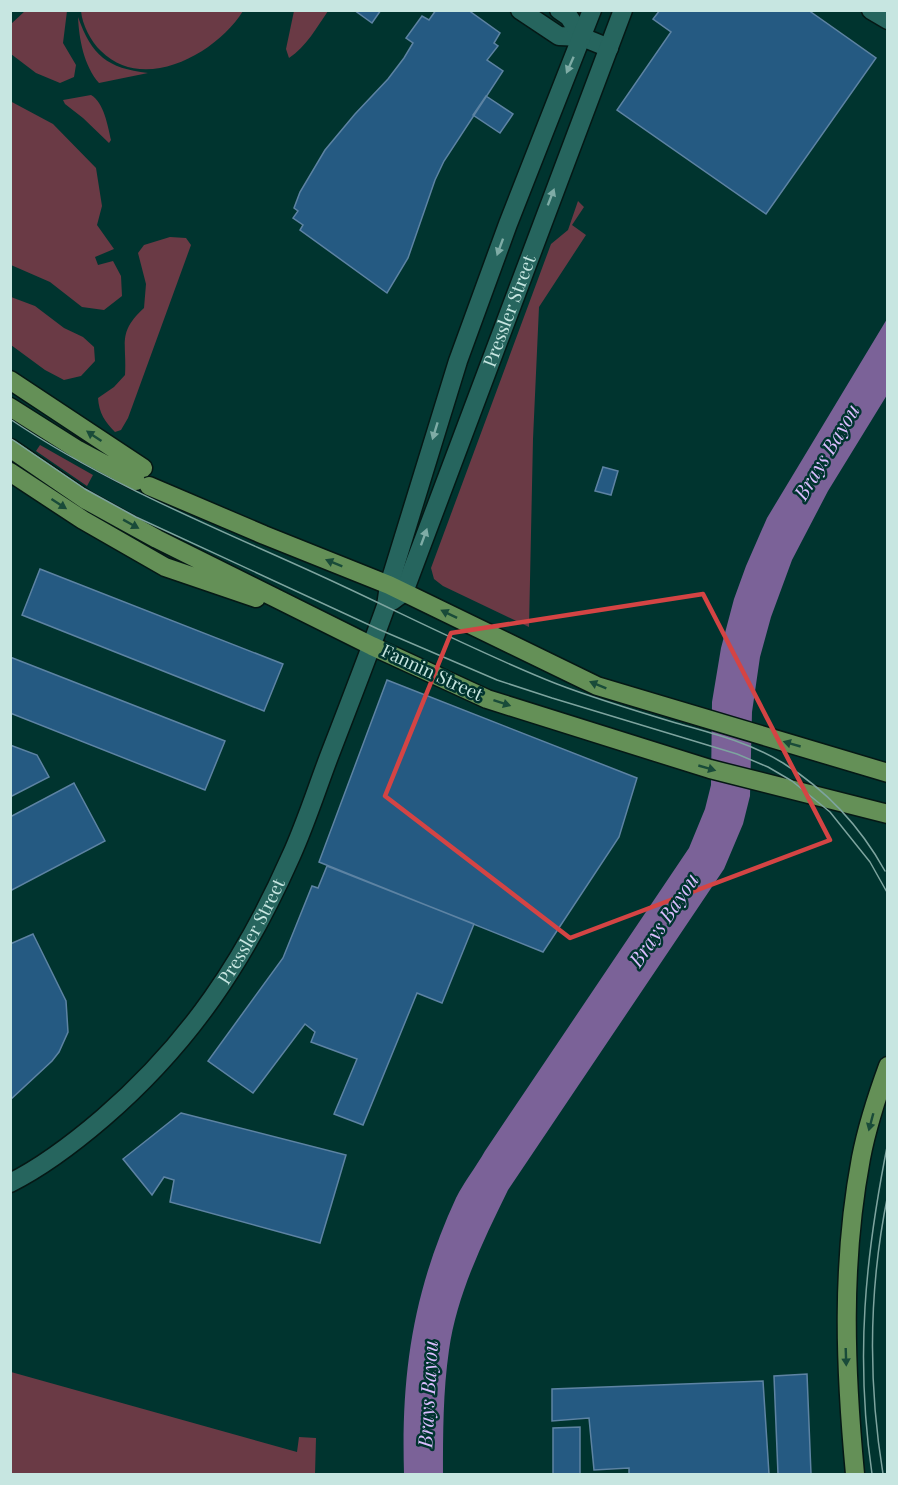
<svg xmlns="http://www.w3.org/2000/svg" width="898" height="1485" viewBox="0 0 898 1485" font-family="'Playfair Display',serif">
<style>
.green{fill:#6a3a45}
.water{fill:#7b6298}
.building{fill:#255a82;stroke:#5d83a3;stroke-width:1.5}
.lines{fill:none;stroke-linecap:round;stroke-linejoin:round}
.minor-casing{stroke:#051815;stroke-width:21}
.major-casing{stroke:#051815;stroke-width:21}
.minor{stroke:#26655e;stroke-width:18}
.major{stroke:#649057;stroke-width:18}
.tram{stroke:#7da49f;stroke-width:1.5}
.oneway{fill:#7faca6}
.oneway2{fill:#194b39}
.marked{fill:none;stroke:#d44444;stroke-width:4.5;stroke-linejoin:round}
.labels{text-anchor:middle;stroke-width:5;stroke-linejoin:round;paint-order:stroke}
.street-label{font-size:18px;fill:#c7e6e1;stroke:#00342f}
.water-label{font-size:20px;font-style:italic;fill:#dbbeff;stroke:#00342f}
</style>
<rect width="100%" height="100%" fill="#00342f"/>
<path class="green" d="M25,11h42l-4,32 13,22 -2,12 -14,6 -24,-10 -25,-19v-30z
M81,11v-1l162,1c-26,42 -99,83 -142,40 -10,-9 -19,-27 -20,-40z
M294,11h34c-11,16 -22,36 -39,47l-3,-9z
M78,17c14,39 29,51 70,56l-49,10c-15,-17 -20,-44 -21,-66z
M91,95c13,7 17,32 20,45l-2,3 -26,-25 -18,-14 -2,-4z
M10,101l43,23 43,44 6,38 -5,19 17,24 -19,8 3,8 15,-4 8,15 1,20 -18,14 -22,-3 -32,-25 -39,-17z
M578,201l6,6 -12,18 14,10 -47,72 -6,132 -4,188 -86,-41 -9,-7 -3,-11 120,-324 17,-14z
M170,237l16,1 5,7 -63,173 -7,12 -6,2c-10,-10 -16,-19 -17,-34l16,-11 11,-12c2,-33 -8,-42 19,-67l2,-24 -8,-31 6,-8z
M11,297l24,9 29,22 19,9 11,10 1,14 -14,15 -17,4 -19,-10 -34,-25z
M40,445l53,30 -6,11 -51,-35z
M11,1372l286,80 2,-15 17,1 -1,36h-304z"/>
<path class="water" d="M887,319v76l-59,96 -36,69 -21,57 -11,40 -8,55 -2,84 -7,28 -19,45 -216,321c-25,51 -51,104 -59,160 -6,41 -6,84 -6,124h-39c-3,-101 9,-183 52,-276 8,-16 20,-31 29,-47l204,-303 16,-39 6,-24 1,-83 9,-54 13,-49 12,-33 21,-48z"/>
<path class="building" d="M354,10h27l-9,13z
M436,10h32l32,23 -6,10 4,3 -11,14 16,11 -59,90 -9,19 -27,78 -21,35 -87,-63 3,-5 -10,-7 5,-7 -4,-3 6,-16 25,-42 30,-36 33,-35 16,-21 9,-15 -7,-5 16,-22 7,4z
M660,10h148l68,48 -110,156 -149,-104 54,-78 -18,-13z
M486,96l27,18 -13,19 -27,-18z
M603,467l15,4 -7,24 -16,-4z
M40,569l243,95 -19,47 -242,-96z
M10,657l215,84 -20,49 -195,-77z
M387,680l250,98 -18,59 -76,115 -224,-90z
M10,745l27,10 12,22 -39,20z
M74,783l31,58 -95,50v-74z
M327,866l147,58 -32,79 -25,-10 -54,132 -29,-11 23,-55 -46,-17 4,-10 -10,-8 -52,69 -45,-32 75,-103 29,-72 6,2z
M33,934l33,67 2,31 -9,20 -7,9 -42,39v-156z
M181,1113l165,42 -26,88 -150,-41 4,-22 -10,-3 -12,18 -29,-36z
M807,1374l4,100h-33l-4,-98z
M763,1381l6,93h-140v-6l-35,2 -5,-52 -37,3v-32z
M580,1427v47h-27v-46z"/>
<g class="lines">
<defs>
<g id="minor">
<path d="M520,10l39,26 23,1 27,11"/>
<path d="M559,10l10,7 13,20"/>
<path d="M871,10l17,10"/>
<path id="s1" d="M392,601l12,-9 219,-582"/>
<path id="s2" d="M10,1183c34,-17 65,-41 93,-65 87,-75 142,-158 188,-262 15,-33 26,-68 39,-102 19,-49 38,-98 56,-148l3,-21 69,-224 50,-137 84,-214"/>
</g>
<path id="major" d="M10,380l133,88
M10,407l68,43 58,31
M10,448l76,52 71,39 215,107 115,53 223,70 178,45
M10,472l73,48 82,47 91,31
M149,486l115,49 125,50 208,101 291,87
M855,1474c-10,-106 -14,-210 6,-316 6,-31 16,-62 27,-92"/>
</defs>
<use href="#minor" class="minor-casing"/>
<use href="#major" class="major-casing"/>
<use href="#minor" class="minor"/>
<use href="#major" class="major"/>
<path class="tram" d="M10,419c96,65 204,108 309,156 79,36 157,77 238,109 39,15 79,27 119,39 36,10 75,20 107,40 45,28 77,63 102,108
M10,438l75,51 51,28 242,112 119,51 55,18 185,56 31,13 24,14 38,31 40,50 18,32
M872,1474c-17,-117 -7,-217 16,-332
M883,1474c-15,-92 -14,-188 5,-280"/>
</g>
<defs><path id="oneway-solid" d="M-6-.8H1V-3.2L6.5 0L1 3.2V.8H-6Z" transform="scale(1.5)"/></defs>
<g class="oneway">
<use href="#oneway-solid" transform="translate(570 65) rotate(114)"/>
<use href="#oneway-solid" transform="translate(551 197) rotate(-69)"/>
<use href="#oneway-solid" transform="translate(500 247) rotate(110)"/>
<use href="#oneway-solid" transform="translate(435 431) rotate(107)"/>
<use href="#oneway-solid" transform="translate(424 537) rotate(-70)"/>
</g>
<g class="oneway2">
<use href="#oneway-solid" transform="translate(94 436) rotate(-146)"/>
<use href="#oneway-solid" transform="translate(59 504) rotate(33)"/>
<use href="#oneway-solid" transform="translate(131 524) rotate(29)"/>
<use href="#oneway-solid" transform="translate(334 563) rotate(-158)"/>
<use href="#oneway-solid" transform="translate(449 614) rotate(-154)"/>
<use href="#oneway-solid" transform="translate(598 685) rotate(-158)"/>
<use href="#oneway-solid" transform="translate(502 703) rotate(18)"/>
<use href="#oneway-solid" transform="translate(792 744) rotate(-164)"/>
<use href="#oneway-solid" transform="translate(707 768) rotate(16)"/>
<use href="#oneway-solid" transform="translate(871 1122) rotate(105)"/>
<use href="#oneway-solid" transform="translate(846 1357) rotate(88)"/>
</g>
<path class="marked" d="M703,594l127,246 -260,98 -185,-142 66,-163z"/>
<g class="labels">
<g class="street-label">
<text dy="6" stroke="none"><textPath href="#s1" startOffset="315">Pressler Street</textPath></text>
<text transform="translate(432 673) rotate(25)" y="6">Fannin Street</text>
<text dy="6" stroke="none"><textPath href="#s2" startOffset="354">Pressler Street</textPath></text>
</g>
<g class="water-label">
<text transform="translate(827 452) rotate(-59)" y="7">Brays Bayou</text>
<text transform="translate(664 920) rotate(-56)" y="7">Brays Bayou</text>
<text transform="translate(428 1394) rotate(-87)" y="7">Brays Bayou</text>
</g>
</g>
<rect width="898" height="1485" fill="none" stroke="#c7e6e1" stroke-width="24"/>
</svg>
